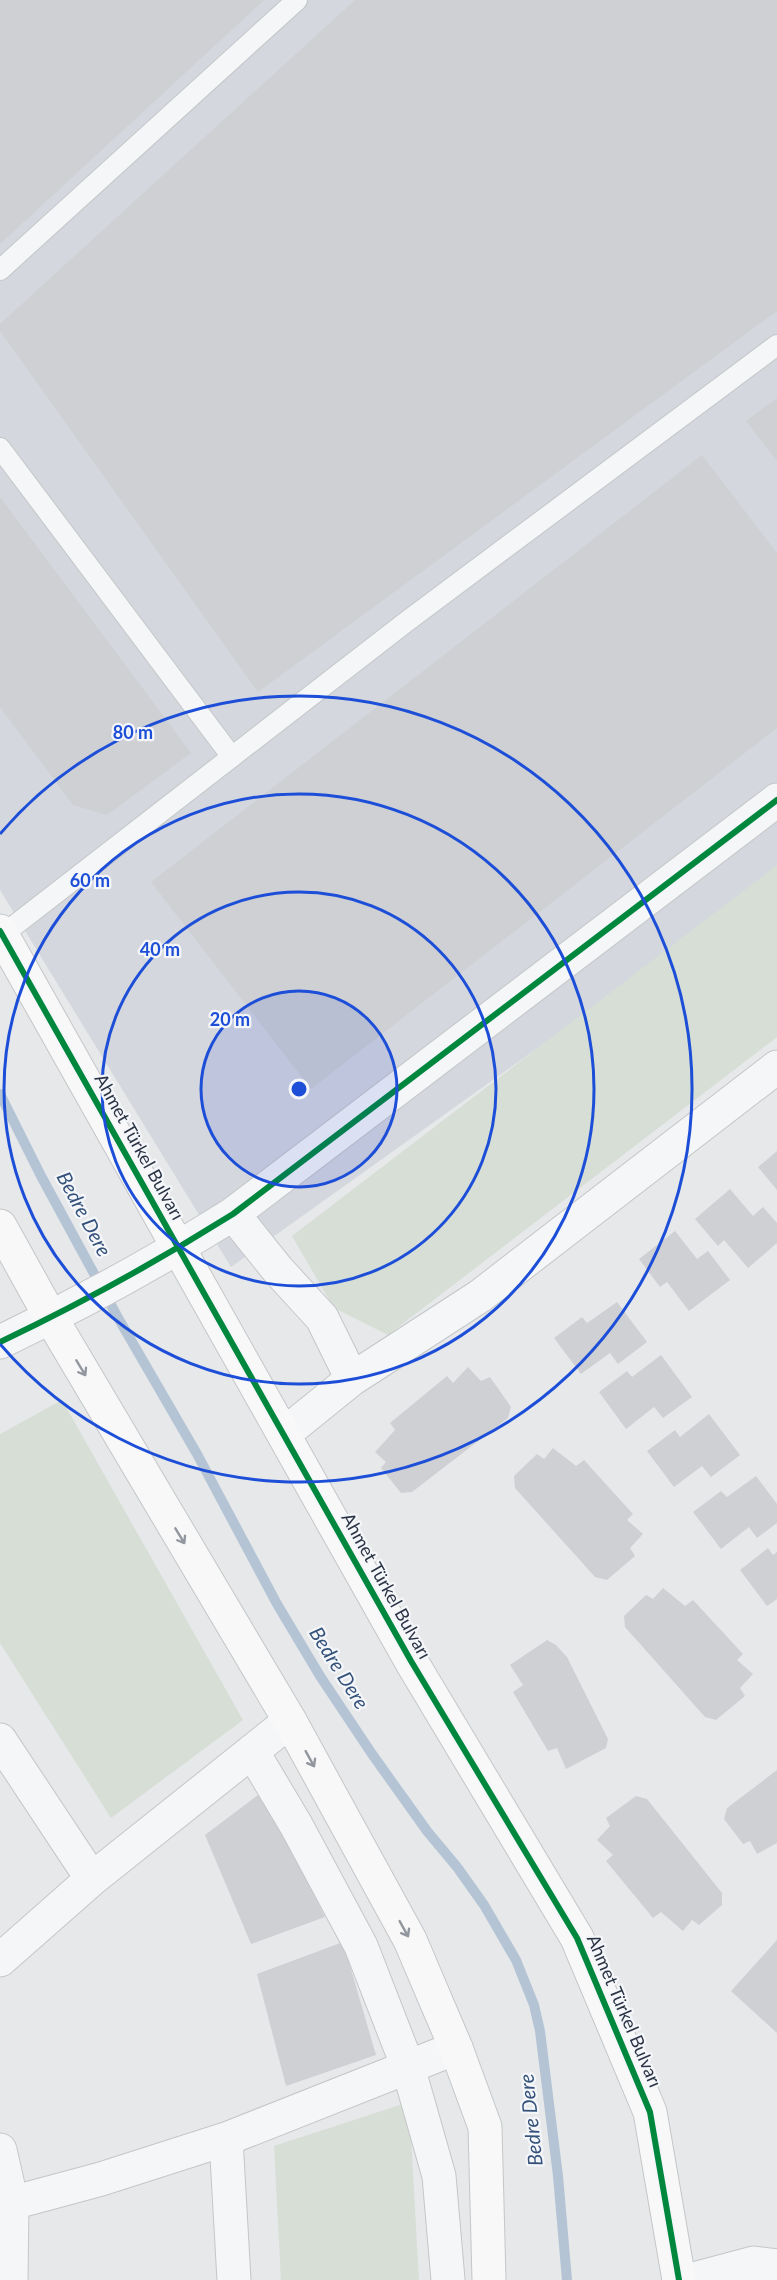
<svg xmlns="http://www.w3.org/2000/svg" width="777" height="2280" viewBox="0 0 777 2280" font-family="Lato,sans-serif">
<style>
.built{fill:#d4d7dd}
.green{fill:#d6ded6}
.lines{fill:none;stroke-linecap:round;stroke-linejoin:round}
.stream{stroke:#b4c4d5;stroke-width:10}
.building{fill:#ced0d3}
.lane-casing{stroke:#c4c6c8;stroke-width:22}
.street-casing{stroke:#c4c6c8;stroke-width:35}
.secondary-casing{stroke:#c4c6c8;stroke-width:35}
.lane{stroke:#f5f6f7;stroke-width:20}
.street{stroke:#f5f6f7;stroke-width:33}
.secondary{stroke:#f8f8f8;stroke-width:33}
.cycleway-casing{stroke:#f4f6f9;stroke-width:10}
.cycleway{stroke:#00873e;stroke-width:6}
.oneway{stroke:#92969e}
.ring{fill:none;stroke:#1d4ed8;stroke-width:3}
.labels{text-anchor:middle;stroke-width:4.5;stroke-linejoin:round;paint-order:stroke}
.street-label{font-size:18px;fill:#2b3445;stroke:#f4f6f9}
.water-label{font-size:20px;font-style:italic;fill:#34527a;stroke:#f4f6f9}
.centre{fill:#1d4ed8;stroke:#f4f6f9;stroke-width:3}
.ring-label{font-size:18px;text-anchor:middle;font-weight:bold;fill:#1d4ed8;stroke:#f4f6f9;stroke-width:4.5;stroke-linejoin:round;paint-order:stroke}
</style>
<rect width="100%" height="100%" fill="#e6e8ea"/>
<path class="built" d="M0,0h777v877l-546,390 -231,-377z"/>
<path class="green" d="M777,865v172l-389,298 -54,-27 -42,-72z
M62,1400l181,320 -132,98 -111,-175v-209z
M409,2102l10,178h-138l-7,-134z"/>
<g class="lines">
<path class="stream" d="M0,1094l41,82 76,140 80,138 80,150 43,72 52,78 55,77 30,36 27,38 32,55 18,45 6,26 18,145 9,104"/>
</g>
<path class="building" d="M0,0h264l-264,244z
M355,0h422v311l-519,381 -258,-361v-7z
M777,398v63l-31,-40z
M702,455l75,98v175l-466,361 -160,-207z
M0,497l191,256 -84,62 -34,-10 -73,-98z
M777,1151v39l-19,-23z
M730,1189l23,27 10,-9 14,16v20l-29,25 -24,-28 -6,6 -23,-27z
M675,1231l22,28 11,-8 22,29 -41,31 -22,-29 -7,5 -21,-28z
M617,1302l30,40 -29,22 -8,-11 -29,21 -27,-36 28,-21 5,6z
M661,1355l31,42 -29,21 -9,-11 -28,22 -27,-37 28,-21 5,6z
M468,1367l13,14 9,-4 21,30 -3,11 -96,74 -11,1 -20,-25 5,-6 -11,-10 20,-22 -5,-7 57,-47 6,7z
M709,1414l31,41 -29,22 -9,-11 -28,21 -27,-36 28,-21 5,7z
M553,1448l23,18 8,-6 49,54 -6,6 16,14 -13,14 5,8 -28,24 -12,-3 -80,-89 -1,-12 23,-22 7,5z
M756,1476l21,28v19l-20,15 -8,-11 -28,22 -28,-37 28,-21 6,6z
M768,1548l5,7 4,-3v47l-10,7 -27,-36z
M663,1588l22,18 8,-6 50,54 -6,6 16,14 -13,14 5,8 -29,24 -11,-3 -80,-90 -1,-11 22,-21 7,4z
M547,1640l9,5 11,12 41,82 -2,9 -40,21 -9,-21 -9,3 -35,-59 10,-7 -13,-20z
M777,1770v73l-20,11 -7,-13 -7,3 -19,-25 3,-11z
M262,1792l63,125 -74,27 -46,-109z
M636,1796l11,3 75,94v12l-23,20 -7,-5 -9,11 -22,-19 -8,6 -47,-57 7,-6 -16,-15 13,-14 -4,-8z
M777,1940v93l-46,-42z
M343,1942l33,113 -90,31 -29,-112z"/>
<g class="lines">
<defs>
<path id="lane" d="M0,270l297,-270
M0,448l232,309
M2,935l404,-313 371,-277"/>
<path id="street" d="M233,1214l45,56 44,48 30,61
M0,1342c80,-38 158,-81 233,-128l544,-414
M284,1434l68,-55 128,-83 297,-229
M0,1740l92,139
M252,1751l44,74 65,121 47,121 31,109 9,104
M0,1960l92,-81 198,-158
M226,2139l8,141
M0,2150l12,53 -1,77
M12,2203l89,-24 125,-40 230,-91
M690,2280l64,-17 23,3"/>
<path id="secondary" d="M0,931l411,730 166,277 73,174 29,168
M0,1226l51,92 239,403 120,219 46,108 29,79 4,153"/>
</defs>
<use href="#lane" class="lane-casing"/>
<use href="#street" class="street-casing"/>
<use href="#secondary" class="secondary-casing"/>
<use href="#lane" class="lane"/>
<use href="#street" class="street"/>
<use href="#secondary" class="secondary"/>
<defs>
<path id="cycleway" d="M0,931l411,730 166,277 73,174 29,168
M0,1342c80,-38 158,-81 233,-128l544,-414"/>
</defs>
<use href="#cycleway" class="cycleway-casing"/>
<use href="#cycleway" class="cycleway"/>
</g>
<defs><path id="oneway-shaft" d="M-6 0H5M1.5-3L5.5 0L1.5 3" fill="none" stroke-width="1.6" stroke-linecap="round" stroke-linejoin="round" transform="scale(1.5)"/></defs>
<g class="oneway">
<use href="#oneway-shaft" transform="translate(81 1368) rotate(59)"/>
<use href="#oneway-shaft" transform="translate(180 1536) rotate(59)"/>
<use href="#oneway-shaft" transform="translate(310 1759) rotate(61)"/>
<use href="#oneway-shaft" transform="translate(404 1929) rotate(61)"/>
</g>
<circle cx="299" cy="1089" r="98" fill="#1d4ed8" fill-opacity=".12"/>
<g class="ring">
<circle cx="299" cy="1089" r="98"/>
<circle cx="299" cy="1089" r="197"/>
<circle cx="299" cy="1089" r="295"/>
<path d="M0 834A393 393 0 1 1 0 1344"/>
</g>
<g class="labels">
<g class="street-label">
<text transform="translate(139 1147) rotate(61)" y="6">Ahmet Türkel Bulvarı</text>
<text transform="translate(386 1586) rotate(61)" y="6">Ahmet Türkel Bulvarı</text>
<text transform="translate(624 2011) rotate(67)" y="6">Ahmet Türkel Bulvarı</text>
</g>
<g class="water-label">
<text transform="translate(84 1214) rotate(62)" y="7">Bedre Dere</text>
<text transform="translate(339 1668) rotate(58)" y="7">Bedre Dere</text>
<text transform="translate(531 2120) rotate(-96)" y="7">Bedre Dere</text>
</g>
</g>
<circle cx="299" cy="1089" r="9" class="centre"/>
<g class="ring-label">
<text x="133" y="739">80 m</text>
<text x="90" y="887">60 m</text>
<text x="160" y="956">40 m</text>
<text x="230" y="1026">20 m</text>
</g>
</svg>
